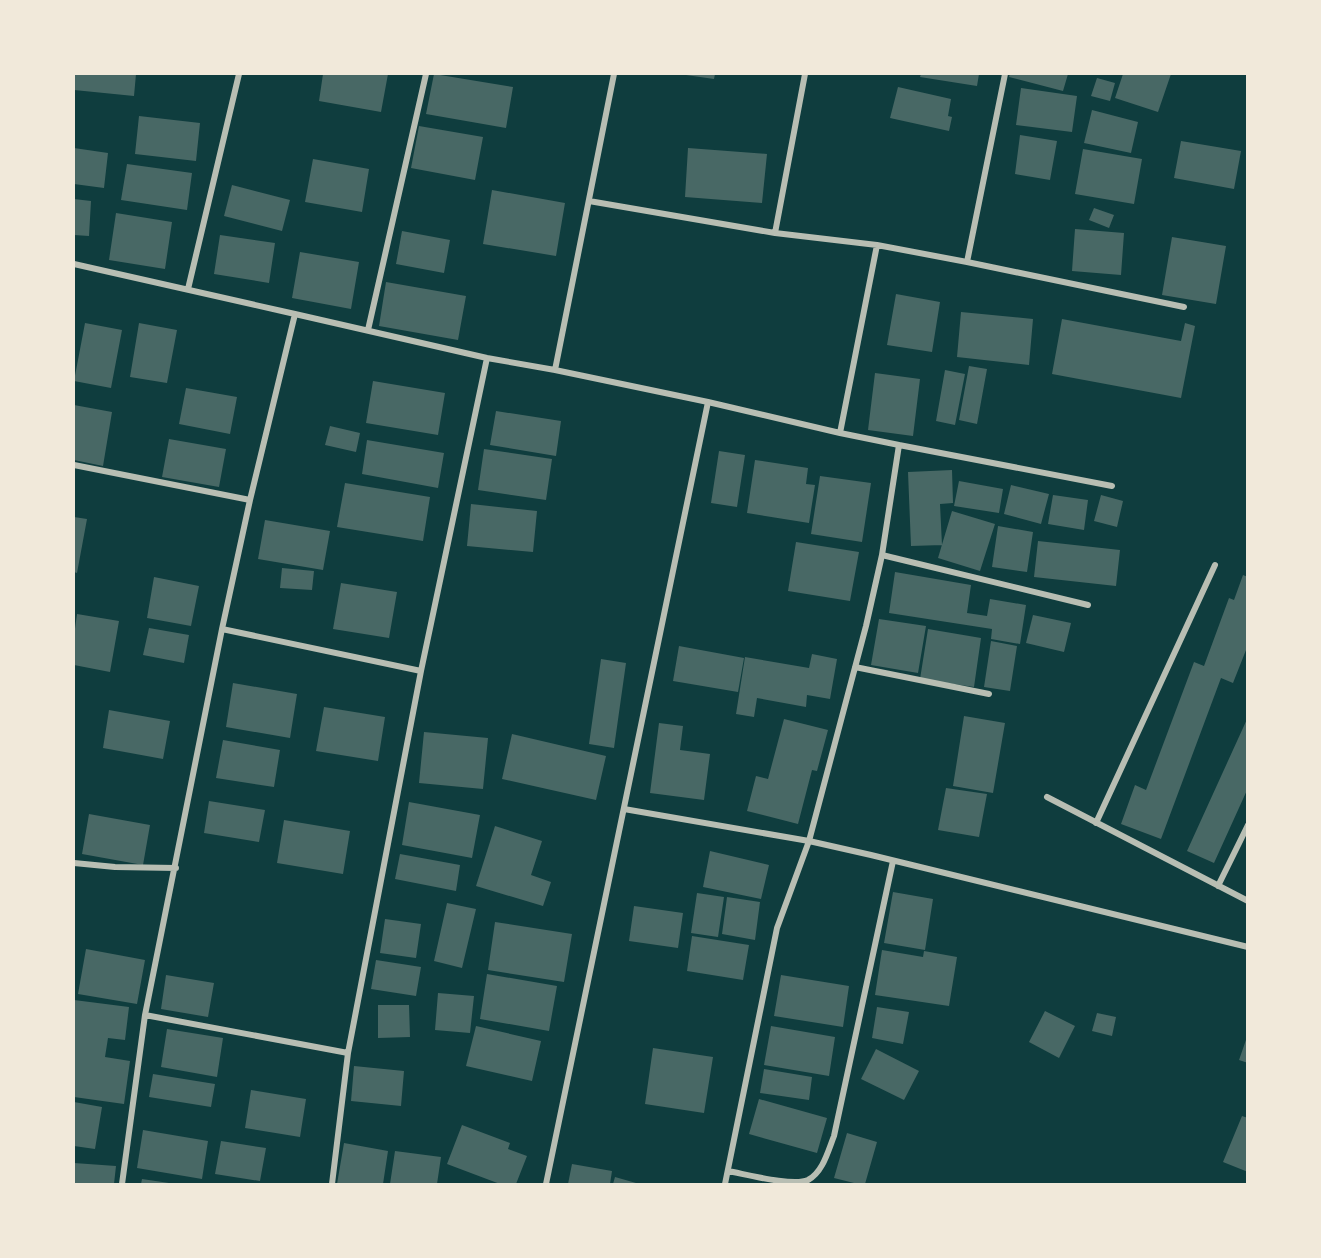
<svg xmlns="http://www.w3.org/2000/svg" width="1321" height="1258" viewBox="0 0 1321 1258" font-family="Quicksand,sans-serif">
<style>
.building{fill:#486865}
.lines{fill:none;stroke-linecap:round;stroke-linejoin:round}
.minor{stroke:#b8beb3;stroke-width:6}
</style>
<rect width="100%" height="100%" fill="#0f3d3e"/>
<path class="building" d="M74,74h62l-2,22 -60,-6z
M323,74h65l-7,38 -62,-11z
M434,74l79,13 -7,41 -80,-14z
M686,74h29l-1,5 -28,-4z
M921,74h58l-2,12 -57,-9z
M1010,74h58l-5,17 -54,-14z
M1123,74h48l-13,38 -43,-14z
M1097,78l18,5 -5,18 -19,-5z
M898,87l53,12 -3,17 4,1 -3,14 -59,-13z
M1021,88l56,8 -5,36 -56,-7z
M1092,110l46,12 -7,31 -47,-10z
M139,116l61,7 -4,38 -61,-7z
M419,126l64,11 -8,43 -64,-12z
M1020,135l37,6 -7,39 -35,-6z
M1181,141l60,10 -7,38 -60,-11z
M74,148l34,5 -4,35 -30,-4z
M688,148l79,6 -5,49 -77,-6z
M1083,149l59,10 -8,45 -59,-10z
M313,159l56,10 -7,43 -57,-10z
M127,164l65,9 -5,37 -66,-10z
M232,185l58,15 -8,31 -58,-15z
M492,190l73,13 -9,53 -73,-12z
M74,199l17,2 -2,35 -15,-1z
M1094,208l20,7 -5,13 -20,-8z
M116,213l56,9 -7,47 -56,-9z
M1075,229l49,4 -3,42 -49,-4z
M402,231l48,9 -6,33 -48,-9z
M220,235l55,8 -6,40 -55,-9z
M1172,237l54,9 -10,58 -54,-9z
M300,252l59,10 -8,47 -59,-11z
M386,282l80,14 -8,44 -79,-14z
M896,294l44,8 -8,50 -45,-7z
M961,312l72,7 -4,46 -72,-8z
M1062,319l119,22 4,-18 10,3 -14,72 -129,-24z
M85,323l37,7 -11,58 -37,-7z
M139,323l38,7 -10,53 -37,-6z
M969,366l18,3 -10,55 -18,-4z
M945,370l20,4 -10,51 -19,-4z
M875,373l45,6 -7,57 -45,-6z
M373,381l72,12 -7,42 -72,-12z
M186,388l51,9 -7,37 -51,-10z
M74,405l38,7 -9,54 -29,-6z
M496,411l65,10 -5,35 -66,-11z
M330,426l30,7 -4,19 -31,-7z
M169,439l57,10 -7,38 -57,-10z
M367,440l77,13 -6,35 -76,-14z
M484,449l68,10 -6,41 -68,-10z
M719,451l26,4 -8,52 -26,-4z
M755,460l53,8 -2,16 9,1 -6,38 -62,-10z
M952,470l1,33 -13,1 2,41 -31,1 -3,-74z
M820,476l51,7 -9,59 -51,-8z
M959,481l44,8 -4,24 -45,-7z
M345,483l85,14 -7,44 -86,-14z
M1011,485l38,9 -8,30 -37,-10z
M1053,495l35,5 -4,30 -36,-6z
M1101,495l22,6 -6,26 -23,-6z
M471,504l66,7 -4,41 -66,-6z
M952,511l43,13 -15,47 -42,-13z
M74,517l13,2 -10,54 -3,-1z
M265,520l65,11 -7,39 -65,-11z
M998,526l35,6 -6,40 -35,-5z
M1038,541l82,9 -4,36 -82,-9z
M796,542l63,10 -9,49 -62,-10z
M282,568l32,3 -2,19 -32,-2z
M895,572l76,13 -4,28 20,3 3,-17 36,6 -6,39 -29,-5 1,-10 -103,-16z
M1243,575l5,2v68l-15,38 -12,-5 -60,161 -40,-15 14,-39 11,5 48,-128 10,4 25,-68 5,2z
M154,577l45,9 -8,40 -44,-8z
M341,583l56,9 -8,46 -56,-9z
M77,614l42,7 -9,51 -36,-7v-29z
M1033,615l38,8 -7,29 -38,-9z
M879,619l47,7 -8,47 -47,-8z
M149,628l40,7 -5,28 -41,-8z
M928,629l53,9 -7,49 -54,-8z
M991,641l26,5 -7,45 -26,-4z
M679,646l65,12 -6,34 -65,-11z
M812,654l25,5 -7,40 -23,-4 -1,12 -49,-9 -3,19 -18,-3 9,-57 64,11z
M601,659l25,4 -12,85 -25,-4z
M233,683l64,11 -7,44 -64,-11z
M324,707l61,10 -7,44 -62,-10z
M109,710l61,11 -7,38 -60,-11z
M964,716l41,7 -12,70 -40,-7z
M1248,717v71l-34,75 -27,-12z
M784,719l44,11 -11,41 -5,-1 -14,54 -51,-13 9,-35 12,3z
M659,723l24,3 -3,24 30,4 -6,46 -54,-7z
M424,732l64,6 -5,51 -64,-6z
M512,734l94,22 -10,44 -94,-21z
M223,740l57,10 -6,37 -58,-9z
M946,788l41,6 -8,43 -41,-7z
M209,801l56,9 -6,32 -55,-9z
M409,802l71,13 -8,43 -70,-13z
M89,814l61,11 -7,40 -61,-11z
M284,820l66,11 -7,43 -66,-11z
M495,826l47,15 -11,34 20,7 -8,24 -67,-20z
M710,851l59,14 -8,34 -58,-12z
M400,854l60,11 -4,26 -61,-12z
M893,892l40,7 -8,51 -41,-7z
M697,893l27,4 -6,40 -27,-4z
M727,897l33,5 -5,38 -33,-6z
M447,903l29,6 -14,59 -28,-7z
M634,906l49,7 -5,35 -49,-7z
M385,919l36,5 -5,34 -36,-5z
M495,922l77,12 -8,48 -76,-12z
M692,936l57,9 -6,35 -56,-9z
M86,949l59,11 -8,44 -59,-10z
M882,950l41,7 1,-6 33,6 -8,49 -74,-11z
M376,960l45,7 -5,29 -45,-7z
M487,974l70,12 -8,45 -69,-12z
M166,975l48,8 -6,34 -47,-8z
M781,975l68,11 -6,41 -69,-11z
M438,993l36,3 -4,37 -35,-3z
M74,1000l55,7 -4,33 -17,-2 -3,19 25,4 -6,43 -50,-7z
M378,1005h31l1,32 -32,1z
M877,1007l32,5 -6,32 -31,-6z
M1045,1011l30,15 -16,32 -30,-16z
M1097,1013l19,4 -4,19 -20,-5z
M476,1026l65,15 -9,40 -66,-15z
M771,1026l64,11 -6,39 -65,-11z
M167,1029l56,9 -6,39 -56,-10z
M1247,1037h1v26l-9,-3z
M653,1048l60,9 -9,56 -59,-9z
M876,1049l43,22 -15,29 -43,-21z
M354,1066l50,5 -3,35 -50,-5z
M764,1069l48,8 -3,23 -49,-7z
M153,1074l62,10 -4,23 -62,-10z
M251,1090l55,9 -6,38 -55,-9z
M759,1099l68,19 -10,35 -68,-19z
M74,1102l28,5 -7,42 -21,-3z
M1242,1116l6,2v54l-25,-10z
M462,1125l48,18 -2,6 19,7 -11,28h-16l-53,-20z
M143,1130l65,11 -6,38 -65,-11z
M847,1133l30,9 -12,42h-7l-24,-6z
M221,1141l45,7 -6,33 -45,-7z
M344,1143l44,8 -5,33h-46z
M395,1151l46,6 -4,27h-47z
M74,1163l42,3 -2,18h-40z
M572,1164l40,7 -2,13h-42z
M615,1177l21,6v1h-23z
M142,1179l27,4v1h-28z"/>
<g class="lines">
<path class="minor" d="M589,201l186,32 102,12 -37,188
M775,233l30,-159
M877,245l90,17 38,-188
M967,262l217,45
M74,264l221,50
M188,289l51,-215
M368,330l58,-256
M555,370l59,-296
M899,445l213,41
M74,465l176,35
M882,555l206,50
M222,629l199,42
M855,667l134,27
M1047,797l201,104
M624,809l185,32 62,14 377,92
M1096,823l119,-258
M74,863l41,4 61,1
M1218,886l30,-61
M145,1015l203,38
M728,1171c17,3 65,16 80,9 15,-8 20,-29 26,-44l59,-275
M122,1184l23,-169 77,-386 28,-129 45,-186 192,44 68,12 153,32 132,31 59,12 -17,110 -16,71 -57,215 -32,87 -52,256
M332,1184l16,-131 73,-382 66,-313
M546,1184l162,-782"/>
</g>
<rect width="1321" height="1258" fill="none" stroke="#f1e9da" stroke-width="150"/>
</svg>
